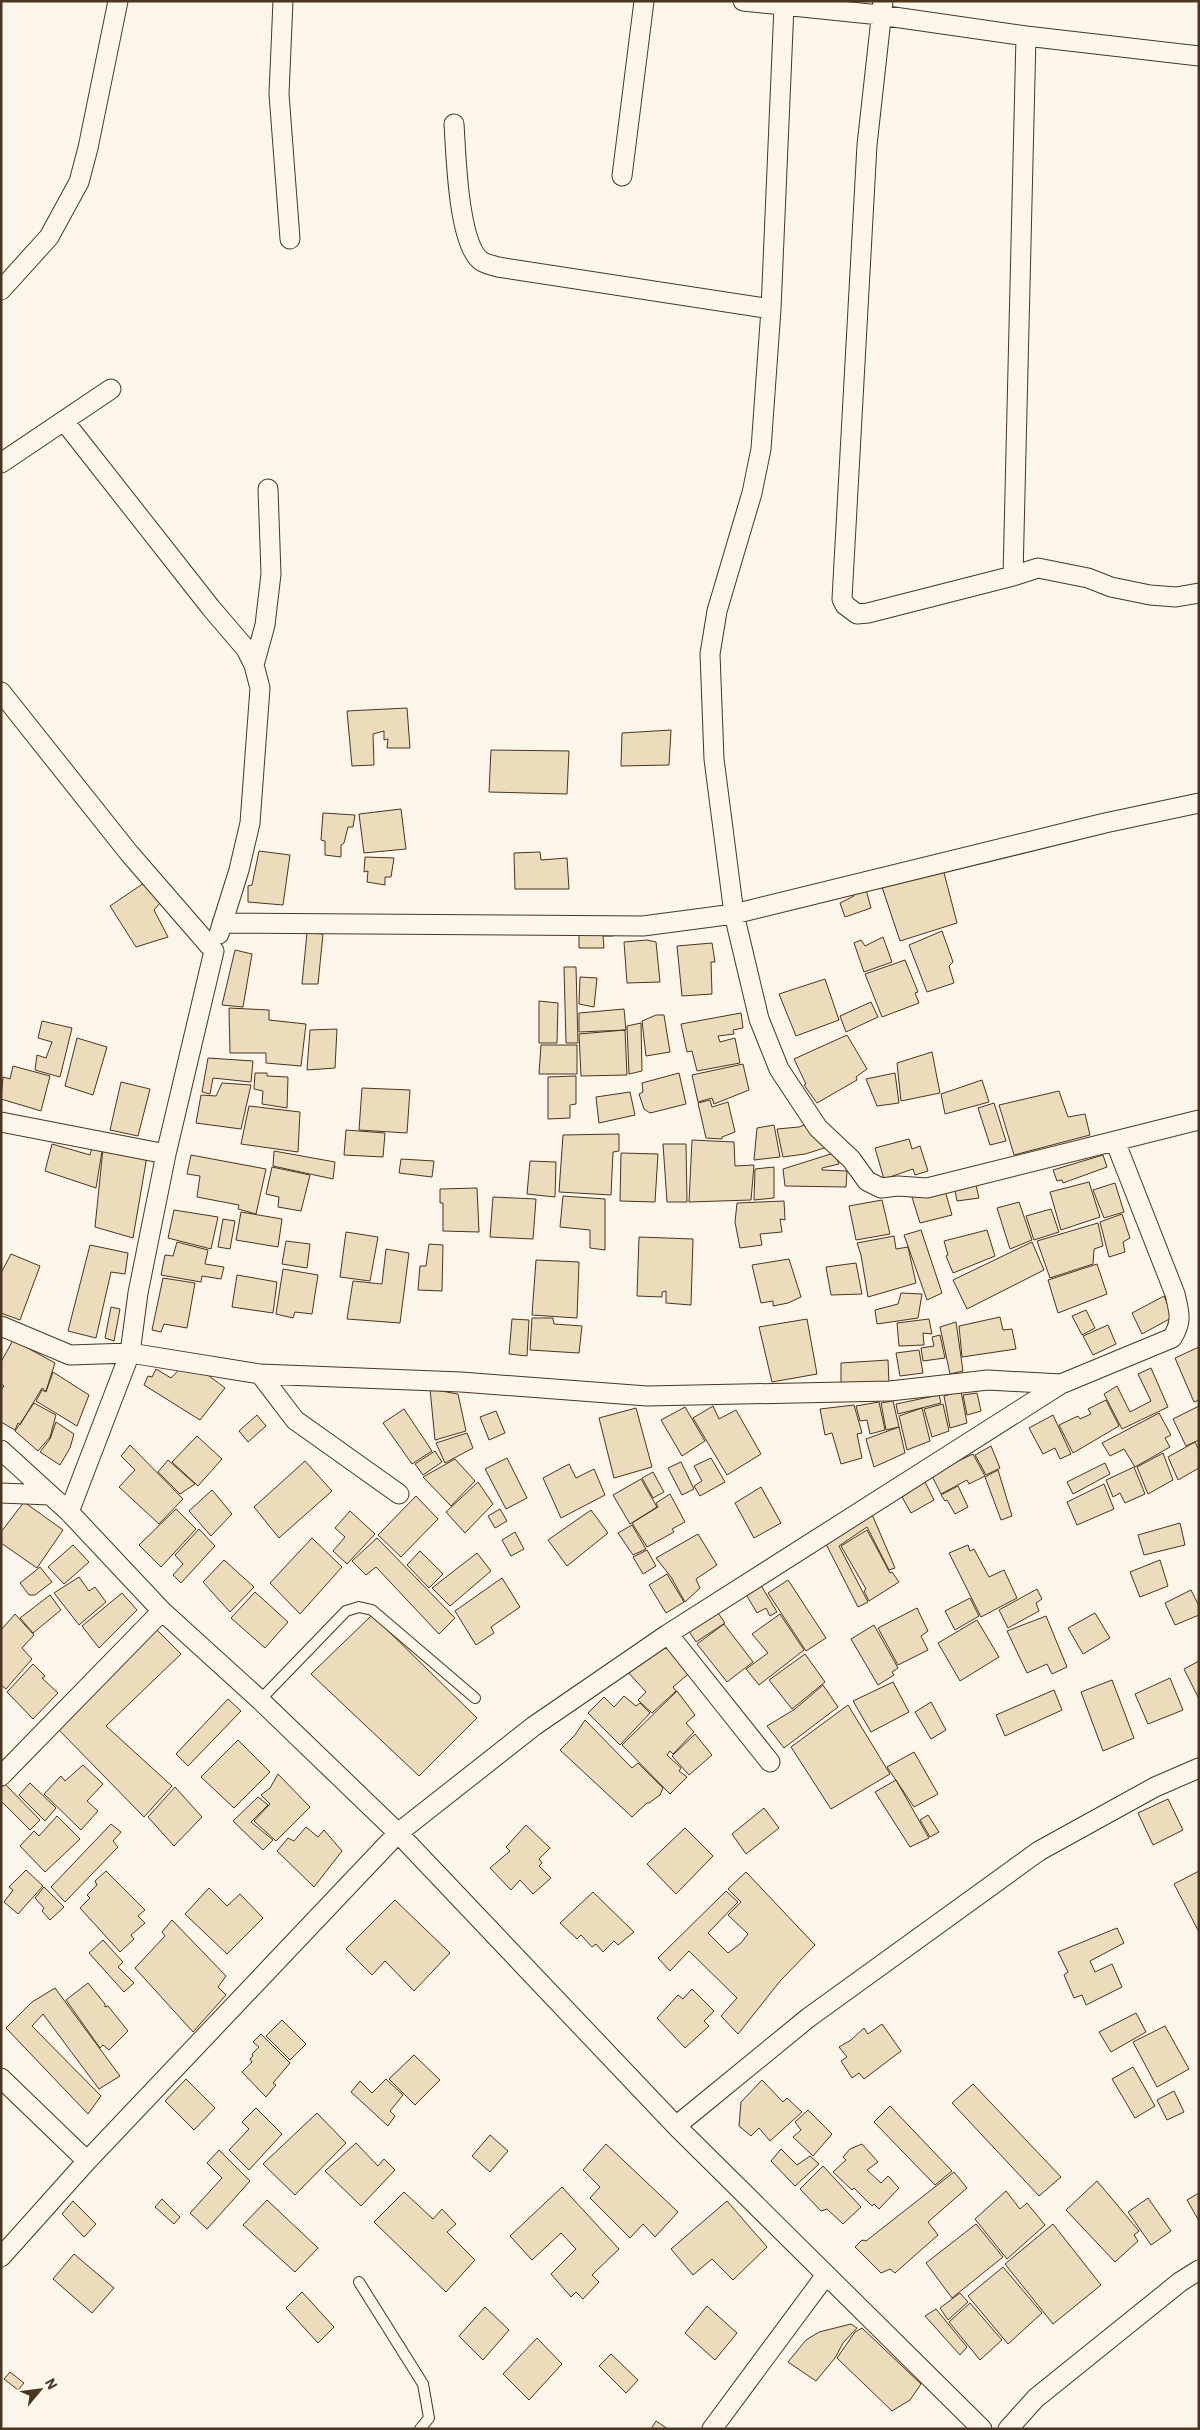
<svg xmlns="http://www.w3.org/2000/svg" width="1200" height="2430" viewBox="0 0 1200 2430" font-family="'IBM Plex Sans',sans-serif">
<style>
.building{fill:#ecdcbc;stroke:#4a3520}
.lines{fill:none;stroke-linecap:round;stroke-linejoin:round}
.service-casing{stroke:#4a3520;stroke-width:12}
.minor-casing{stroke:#4a3520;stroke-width:21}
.service{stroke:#fbf6e9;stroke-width:10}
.minor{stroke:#fbf6e9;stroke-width:19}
</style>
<rect width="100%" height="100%" fill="#fbf6e9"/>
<path class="building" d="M407,708l3,40h-23l1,-9 -4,1v-9l-11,3 1,31 -22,1 -5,-55z
M671,730l-2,35 -48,1 1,-33z
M491,750l78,1 -2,43 -78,-2z
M401,809l5,40 -42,4 -5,-39z
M323,813l32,2 -2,12h-5l-4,16 -3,2v12l-16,-2v-14l-4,-1z
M259,851l31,4 -7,50 -35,-3v-16l4,-1z
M540,852l1,8 26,-2 2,31h-54l-1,-36z
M365,857l29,1 -3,19h-6v8l-18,-3 1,-11 -4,1z
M943,869l14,54 -57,18 -18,-54z
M147,881l13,22 -6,7 14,27 -32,10 -26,-41z
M865,886l6,22 -26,9 -5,-14 14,-7 -2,-4z
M612,930l1,6h-10l1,12h-25v-17z
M942,931l11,31 -4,4 5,17 -27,9 -18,-47z
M307,933l16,1 -5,50h-16z
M883,937l9,25 -28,10 -10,-29 7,-3 4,6z
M647,940l9,2 4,40 -33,1 -3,-41z
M712,943l3,19h-4l1,32 -30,2 -5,-50z
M235,950l17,4 -9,53 -21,-2z
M905,960l13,32 -3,1 4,10 -37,14 -17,-43z
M564,967h12l2,76h-12z
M580,977l17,1 -3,29 -15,-3z
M825,979l14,41 -43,16 -17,-42z
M539,1001l19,2 -1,40h-18z
M871,1002l7,15 -32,15 -6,-16z
M229,1008l40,2v10l37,4 -5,42 -35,-3v-10h-36z
M624,1009l2,21 -47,2v-19z
M741,1013l2,15 -10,2 1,4 -16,2 2,6 15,-4 5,25 -43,8 -5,-20 -5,1 -6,-28z
M656,1015h8l6,37 -24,4 -4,-35z
M42,1021l30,7 -12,49 -25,-7 2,-15 9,3 6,-16 -14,-4z
M641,1023l1,48 -13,3 -2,-48z
M337,1029l-2,39 -28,2 3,-40z
M625,1030l2,45 -46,1 -2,-42z
M847,1035l20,34 -11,8 1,3 -40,23 -13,-18 2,-1 -12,-25z
M77,1038l30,9 -14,48 -28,-9z
M541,1045h36v29h-38z
M932,1052l8,41 -39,8 -4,-38z
M208,1058l45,3 -2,21 -38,-4 -3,16 -8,-2z
M743,1064l6,26 -35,14 -2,-6 -14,4 -6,-27z
M13,1066l37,10 -9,35 -40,-12 2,-22 7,2z
M255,1073h12v3l21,1 -1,31 -25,-4 1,-13 -9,-2z
M679,1073l7,31 -36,9 -6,-4 -5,-15 4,-2 -1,-9z
M895,1073l4,30 -22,3 -11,-27z
M576,1076v28l-6,1v13l-22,1v-42z
M982,1080l7,22 -44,12 -4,-20z
M121,1082l29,7 -12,47 -28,-6z
M222,1083l29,2 -10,44 -45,-6 5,-28 15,1z
M362,1088l48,2 -3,43 -48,-3z
M1059,1091l9,26 17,-3 5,21 -76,20 -15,-50z
M630,1092l5,23 -36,8 -3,-26z
M710,1100l2,7 16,-5 7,30 -13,5v2l-16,-1 -8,-35z
M994,1103l12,38 -16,4 -12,-37z
M249,1106l51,6 -2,40 -57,-8z
M809,1123l22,23 -26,8 -22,3 -6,-28 22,-2z
M774,1125l6,32 -26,3 3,-32z
M346,1130l39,3 -2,24 -39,-2z
M619,1134v17l-6,1 -2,43 -52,-3 4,-57z
M909,1139l3,10 8,-3 8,25 -13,4 -2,-6 -29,10 -9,-31z
M692,1140l42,2 1,24 19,-1 -3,35 -62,2z
M52,1144l38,11 2,-7 10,3 -6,37 -51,-17z
M663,1144h23l1,58h-20z
M103,1149l44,7 -14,82 -38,-11z
M274,1151l61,11 -2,17 -60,-13z
M621,1153l37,1 -3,48 -35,-1z
M834,1153l5,11 -17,4v2l25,1 -1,16 -61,-1 -2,-17z
M191,1155l75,14 -10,45 -18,-5 1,-4 -42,-8 3,-21 -13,-2z
M1103,1155l4,12 -44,16 -1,-3 -5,1 -4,-11z
M401,1159l33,2 -2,16 -33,-4z
M530,1161l26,1 -1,35 -28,-3z
M272,1167l38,8 -9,36 -23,-4 1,-10 -13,-3z
M774,1167v31l-20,2 1,-31z
M975,1181l4,17 -22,3 -3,-15z
M1089,1182l11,35 -39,13 -11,-38z
M1115,1183l9,29 -20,6 -11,-28z
M944,1187l8,28 -32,8 -9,-29z
M477,1188l2,44 -36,-1v-28h-3v-14z
M563,1196l42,3v51l-15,-2v-18l-30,-3z
M493,1197l43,2 -3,40 -43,-2z
M882,1200l8,34 -34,6 -7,-34z
M784,1201l1,19 -5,-1 2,13 -22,2 2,11 -22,3 -5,-26 2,-19z
M1019,1202l13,38 -22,9 -13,-41z
M1051,1209l8,23 -25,8 -8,-24z
M174,1210l44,7 -7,32 -43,-11z
M241,1212l41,7 -4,28 -42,-7z
M1122,1214l8,24 -7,4 2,10 -16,5 -9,-35z
M223,1219l12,2 -5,28 -12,-2z
M1098,1223l5,23 -9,3 -1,15 -43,14 -13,-37z
M921,1230l21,63 -15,7 -23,-65z
M987,1230l8,26 -42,17 -7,-17 2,-1 -4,-14z
M346,1232l32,5 -8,44 -30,-4z
M894,1236l2,13 12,-2 8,36 -48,14 -7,-42 -4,-12z
M639,1237l54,2 -2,66 -25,-2v-12l-4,1v5l-25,-1z
M286,1241l24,3 -3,24 -25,-4z
M177,1242l31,8 -3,14 19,3 -3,12 -19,-3 -1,6 -40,-7 4,-20 8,1z
M1032,1242l12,28 -77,39 -14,-29z
M429,1244l14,1 -1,46 -24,-1 2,-24h6z
M90,1245l38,8 -3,21 -14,-2 -15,66 -28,-7z
M386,1249l23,4 -9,70 -53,-4 6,-38 29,3z
M11,1254l29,12 -20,54 -19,-7v-40z
M789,1259l12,38 -13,6 -15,3v-5l-12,2 -9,-38z
M536,1260l43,2 -2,56 -45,-3z
M856,1263l6,31 -31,1 -5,-28z
M1097,1264l10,30 -49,19 -10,-33z
M283,1269l35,6 -6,39 -17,-2 -2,6 -17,-4z
M237,1275l40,7 -4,31 -41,-6z
M163,1278l32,5 -8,45 -23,-4 -3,8 -9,-2z
M901,1293l21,1 -4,24 -41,6 -2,-14 23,-6z
M1164,1296l9,21 -31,17 -10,-21z
M111,1307l9,2 -6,32 -9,-3z
M1086,1310l9,18 -13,7 -10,-19z
M1000,1317l3,13 9,-1 4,20 -54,8 -3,-31z
M532,1318h21l1,6 28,2 -3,27 -49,-3z
M512,1319l17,1 -2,36 -18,-2z
M807,1319l10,55 -45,8 -13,-55z
M929,1319l3,15 -9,-1 1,12 -25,1 -2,-23z
M956,1322l7,49 -13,3 -10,-47z
M1108,1325l8,19 -23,11 -10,-19z
M940,1335l5,23 -22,3 -2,-13 13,-2 -2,-9z
M13,1340l42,23 -9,28 -4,-3 -22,37 -2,-2 -3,7 -14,-8v-32l3,-4 -3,-2v-22z
M1199,1347v53l-5,2 -19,-44z
M919,1350l4,23 -23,3 -4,-23z
M188,1360l37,28 -25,32 -56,-35 4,-9 4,1 4,-8 15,9z
M888,1360l1,23 -48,2v-22z
M1151,1368l17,39 -46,22 -18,-35 13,-8 13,26 21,-11 -13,-27z
M53,1372l36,23 -12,31 -41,-25 6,-11 4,2z
M430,1389l28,5 8,37 -31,9z
M961,1391l6,32 -17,5 -6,-32z
M977,1393l4,18 -14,4 -4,-20z
M939,1395l2,8 -43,11 -2,-10z
M1106,1400l13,26 -46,27 -14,-28 19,-9 2,3 11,-5 -3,-5z
M893,1401l6,26 -13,3 -5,-27z
M879,1402l6,28 -15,4 -3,-14 -7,1 -4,-15z
M34,1403l22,12 -6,22 -12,14 -23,-20z
M943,1404l6,27 -17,6 -8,-28z
M854,1405l8,28 -5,1 5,24 -21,6 -9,-31 -7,2 -5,-26z
M713,1406l6,13 17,-9 25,44 -34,21 -34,-57z
M1199,1406v34l-13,6 -13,-27z
M685,1407l20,34 -23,15 -21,-36z
M636,1408l16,59 -38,11 -15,-60z
M922,1408l8,33 -23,9 -8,-34z
M404,1409l28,42 -20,13 -29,-41z
M496,1411l9,22 -16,7 -9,-23z
M1159,1413l12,22 -6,3 5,9 -35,20 -11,-18 -14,7 -8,-13z
M257,1415l9,11 -18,16 -9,-11z
M1053,1415l18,39 -11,5 -5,-11 -12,6 -14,-26z
M56,1422l18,12 -4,14 -10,17 -20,-13 10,-13z
M899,1427l6,26 -31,14 -8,-28z
M467,1433l6,15 -28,15 -9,-20z
M197,1436l25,23 -24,27 -26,-24z
M1195,1442l4,8v18l-21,12 -10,-23z
M130,1445l53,54 -24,25 -40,-37 16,-17 -14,-14z
M991,1446l9,22 -14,7 -11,-20z
M435,1451l7,11 -19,13 -8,-11z
M1163,1453l10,27 -25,14 -11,-27z
M973,1454l12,22 -16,8 -2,-4 -26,14 -10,-20z
M507,1458l20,40 -21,11 -21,-40z
M711,1458l14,24 -25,14 -6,-10 8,-5 -8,-15z
M455,1459l20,22 -24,25 -28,-29z
M168,1460l27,24 -15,10 -22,-22z
M305,1461l27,30 -53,47 -25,-31z
M681,1462l13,27 -12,6 -14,-27z
M1105,1463l5,11 -37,20 -6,-12z
M569,1464l7,14 18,-9 11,26 -44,23 -18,-40z
M1134,1467l11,27 -20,9 -5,-10 -7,4 -7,-17z
M998,1470l14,46 -11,4 -16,-43z
M653,1472l11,20 -11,6 -11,-20z
M641,1479l16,28 -27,17 -17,-29z
M478,1482l15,22 -28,29 -19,-21z
M925,1482l9,18 -23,13 -9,-16 9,-6 -2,-2z
M1104,1484l10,25 -37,16 -10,-23z
M958,1486l10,21 -13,7 -8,-14 -2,1 -4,-6z
M761,1487l20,36 -27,15 -19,-35z
M212,1490l20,24 -21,22 -22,-25z
M670,1494l15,28 -13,7 2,3 -27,15 -15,-24 26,-16 -2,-4z
M416,1496l22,23 -37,38 -23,-22z
M24,1502l39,28 -26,38 -36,-25v-11z
M176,1509l20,20 -35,38 -22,-22z
M500,1509l7,12 -12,7 -7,-12z
M591,1510l17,23 -41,33 -19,-26z
M350,1511l25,23 -28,30 -14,-13 12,-14 -10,-9z
M871,1512l24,56 -6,2 -22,-43 -28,19 29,56 -10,5 -33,-65z
M1180,1523l5,22 -41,10 -6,-20z
M632,1525l14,24 -13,6 -15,-22z
M199,1529l16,17 -34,37 -8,-8 10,-11 -8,-9z
M867,1530l23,43 2,-1 7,10 -30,19 -5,-10 2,-2 -25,-43z
M515,1532l9,17 -13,7 -9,-16z
M698,1534l19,31 -21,14 4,9 -15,14 -14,-25 -15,-19z
M312,1538l30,29 -42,47 -30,-31z
M377,1538l78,80 -16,16 -63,-67 -10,8 -14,-14z
M73,1545l16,17 -25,22 -16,-17z
M968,1545l2,6 4,-2 15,28 15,-7 13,28 -36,19 -32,-64z
M647,1550l9,16 -13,8 -10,-17z
M420,1551l23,23 -14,14 -22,-23z
M477,1553l14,18 -41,35 -18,-18z
M224,1560l30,27 -24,25 -27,-30z
M1160,1560l8,26 -28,11 -10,-25z
M40,1567l12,15 -17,13h-6l-9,-12z
M667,1574l17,28 -18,11 -17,-28z
M79,1577l10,14 6,-4 11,15 -27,23 -25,-32z
M502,1578l18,29 -29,20 3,6 -18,12 -21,-34z
M788,1580l38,58 -20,13 -38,-58z
M759,1582l18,30 -7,4 -4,-8 -9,5 -13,-22z
M1037,1589l5,10 -6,4 3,8 -31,17 -9,-18z
M1191,1590l8,16v9l-24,10 -10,-22z
M255,1592l33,30 -23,26 -34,-30z
M122,1593l15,17 -38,38 -17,-22z
M50,1595l11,15 -28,23 -13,-15z
M970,1598l9,18 -24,14 -10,-19z
M917,1608l11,23 -7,5 7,14 -30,15 -20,-37z
M716,1610l9,13 -29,19 -9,-14z
M1095,1613l15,25 -27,16 -15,-26z
M15,1614l19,21 -12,13 10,11 -26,30 -5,-4v-55z
M780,1614l24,36 -45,35 -13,-16 22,-16 -16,-19z
M372,1615l105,103 -58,58 -108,-102z
M1046,1616l21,51 -15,7 -5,-10 -20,9 -20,-42z
M977,1620l22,37 -39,24 -22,-38z
M724,1624l29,38 -26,20 -30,-38z
M874,1625l24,43 -6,4 2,3 -16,10 -27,-46z
M154,1627l27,27 -75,72 66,60 -28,31 -88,-90z
M671,1642l23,27 -21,18 3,4 -24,22 -14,-13 8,-8 -19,-21z
M805,1654l20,28 -33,27 -23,-29z
M1199,1661v38l-15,-30z
M33,1664l12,12 -3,2 16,15 -25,26 -26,-27z
M1170,1678l13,32 -35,14 -13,-30z
M1112,1680l22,58 -31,13 -22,-59z
M893,1682l16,30 -38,20 -18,-31z
M823,1685l15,22 -54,41 -17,-22 28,-17z
M1054,1690l8,20 -57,26 -9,-21z
M677,1691l18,24 -9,8 8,9 -21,22 -3,-3 -3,4 14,13 -2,3 8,6 -17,17 -48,-49z
M624,1696l12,10 4,-3 10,10 -30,32 -32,-32 16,-16 10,10z
M228,1699l13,12 -53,55 -12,-12z
M931,1702l15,28 -15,9 -16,-27z
M848,1705l42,69 -59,35 -40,-62z
M585,1720l47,48 6,-5 25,25 -3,7 -11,8h-2l-15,14 -72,-67 15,-15z
M695,1734l17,21 -23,20 -17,-19z
M238,1740l32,32 -36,36 -33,-31z
M914,1752l24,42 -24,13 -27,-40z
M83,1765l20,19 -16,17 11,10 -17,19 -37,-36 17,-18 4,5z
M278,1774l32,33 -34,34 -22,-20 16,-17 -9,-9 9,-7z
M896,1780l33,58 -19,9 -35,-55z
M30,1783l26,25 -11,13 -26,-26z
M5,1784l35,36 -10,10 -29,-29v-13z
M175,1787l27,30 -28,29 -26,-29z
M258,1797l10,8 -17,17 22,18 -10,10 -30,-29z
M1168,1799l15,31 -30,15 -15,-32z
M764,1808l15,20 -33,26 -14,-20z
M928,1815l11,17 -9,5 -10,-17z
M57,1816l23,23 -35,33 -25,-26 14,-15 5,5z
M111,1824l10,8 -8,9 5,6 -53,55 -14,-15z
M526,1825l24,23 -11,11 3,4 -3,3 12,12 -18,16 -13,-14 -9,10 -21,-22 20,-17 -4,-4z
M306,1827l12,10 6,-7 18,21 -28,36 -37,-36 11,-13 6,3z
M685,1828l28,28 -37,38 -29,-30z
M26,1870l17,16 -25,28 -14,-12 9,-12 -4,-3z
M106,1871l39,39 -7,6 7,7 -14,12 3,4 -14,13 -40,-44 10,-10 -3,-3 10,-10 -2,-4z
M1199,1871v61l-25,-48z
M746,1872l69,73 -34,35 -43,54 -17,-18 16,-18 -48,-47 -19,20 -12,-13 68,-67 12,11 -30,31 20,20 13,-10 7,-9 -20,-19 13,-13 -13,-13z
M44,1887l20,20 -14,13 -8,-9 2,-3 -9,-10z
M209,1888l18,18 13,-12 23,24 -36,36 -42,-40z
M593,1892l41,40 -16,13 -4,-4 -11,11 -7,-8 -4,3 -11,-12 -4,4 -17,-16z
M395,1900l55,53 -36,38 -29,-30 -13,14 -26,-26z
M172,1920l54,56 -8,11 8,8 -33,37 -58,-64 30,-32 -3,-4z
M1117,1928l7,15 -34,18 5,11 17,-8 10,23 -36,18 -4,-10 -8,3 -10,-23 4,-3 -10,-20z
M103,1940l20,22 -5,5 16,16 -10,9 -35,-39z
M88,1983l17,21v3l3,-1 20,25 -19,19 -6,-5 -3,3 -34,-48z
M55,1988l65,88 -21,13 -56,-75 -11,12 69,70 -13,18 -82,-86 26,-26z
M692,1989l22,22 -10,10 5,5 -24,22 -28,-30 21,-23 5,4z
M1136,2013l10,19 -35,20 -12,-20z
M282,2020l24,24 -16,16 -24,-24z
M882,2024l19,27 -37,28 -5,-6 -7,5 -11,-17 6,-4 -8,-10 12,-7 13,-12 4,6z
M1165,2026l24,43 -32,18 -24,-45z
M261,2034l29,29 -17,20 3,2 -10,12 -24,-25 10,-10 -2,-3 3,-3 -1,-2 7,-7 -6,-5z
M414,2055l26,25 -25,25 -26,-26z
M1133,2067l22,39 -20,12 -23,-39z
M186,2079l29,29 -21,22 -29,-29z
M386,2079l17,16 -13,16 5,5 -7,10 -37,-34 9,-11 12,12z
M762,2080l21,22 4,-4 15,14 -32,29 -11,-13 -8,8 -12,-10 2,-24z
M973,2084l88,93 -22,19 -87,-93z
M1174,2091l10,21 -17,8 -10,-20z
M890,2106l62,65 -17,14 -61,-63z
M256,2108l26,26 -33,36 -20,-20 20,-21 -7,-7z
M808,2110l24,24 -19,22 -20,-19 8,-7 -6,-8z
M317,2113l29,30 -51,52 -32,-31z
M490,2135l18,16 -18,21 -18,-16z
M356,2143l22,23 6,-7 11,11 -34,36 -36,-35z
M606,2144l72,68 -23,25 -12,-13 -13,14 -40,-40 10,-11 -17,-17z
M862,2144l16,18 -11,8 14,13 7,-7 11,12 -20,21 -5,-5 -2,2 -18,-18 -2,2 -19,-18 13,-12 -3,-3 7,-8z
M781,2149l16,16 13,-9 9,8 -24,22 -24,-25z
M219,2150l31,31 -43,48 -17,-16 32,-35 -15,-15z
M823,2166l38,41 -18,17 -16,-15 -6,2 -21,-22z
M954,2172l13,16 -39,34 10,13 -43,38 -5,-4 -9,4 -26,-26 7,-7 4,1z
M1097,2181l42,50 -5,4 4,6 -23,21 -49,-52z
M562,2187l57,62 -27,26 7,7 -16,17 -7,-7 -5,5 -20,-23 25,-25 -15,-16 -29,27 -22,-24z
M1006,2191l14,18 7,-6 18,22 -38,34 -32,-40z
M404,2192l29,27 9,-10 14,15 -9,8 28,28 -29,32 -72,-70z
M1199,2193v28l-12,-21z
M1148,2198l23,33 -20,14 -23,-33z
M162,2199l18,18 -6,7 -19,-17z
M267,2200l51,48 -23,24 -52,-47z
M73,2201l23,23 -12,13 -22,-23z
M727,2201l40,46 -34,33 -21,-21 -19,16 -22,-26z
M976,2224l27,33 -51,41 -26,-35z
M1053,2224l48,61 -48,39 -48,-60z
M74,2254l40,34 -22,25 -39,-34z
M1003,2267l39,46 -34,31 -40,-48z
M302,2292l32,35 -16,16 -32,-35z
M960,2293l8,9 -20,18 -8,-12z
M970,2303l32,37 -22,20 -31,-38z
M707,2306l30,27 -22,27 -30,-27z
M485,2307l24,23 -26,30 -24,-24z
M936,2309l31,38 -7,8 -35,-39z
M851,2324l6,4 -14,15 -8,15 -19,23 -28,-19 18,-22 13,-8z
M862,2328l59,56 -11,16 -18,11 -55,-53 18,-26z
M537,2338l25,26 -33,36 -26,-26z
M611,2354l27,26 -12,13 -27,-27z
M10,2372l14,11 -6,7 -14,-11z
M656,2421l12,8h-17z"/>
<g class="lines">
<defs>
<path id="service" d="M260,1700l86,-89 13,-4 13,3 103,88
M359,2282l64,102 6,34 -9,11"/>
<path id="minor" d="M283,1l-4,93 11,145
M743,1l137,14 146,21 173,20
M883,1l-16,144 -25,454 3,6 12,9 11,-1 145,-37 25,-8 50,10 23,9 39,8 26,2 23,-4
M784,6l-13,303 -10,140 -9,44 -35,118 -7,43 4,105 20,155 25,105 20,50 39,59 33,31 16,22 14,7 17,-2 29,2 272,-68
M454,124c2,30 4,117 26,136 4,4 12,5 18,7l273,42
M622,176l22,-175
M1,290l48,-53 30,-55 9,-34 30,-147
M64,421l147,187 35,41 8,16 6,23 -10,135 -11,47 -20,64
M1,463l110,-74
M1013,576l13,-540
M254,665l11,-40 6,-51 -3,-85
M1,692l128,161 85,98 -48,203 -28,139 -8,60 -61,159
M222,923l421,3 91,-12 371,-91 94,-20
M1,1122l165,32
M1,1326l69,29 60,-2 130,21 201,8 186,14 243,-5 98,-11 73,4
M260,1374l35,46 104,74
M1,1450l68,62 93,99 98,89 138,133 278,293 306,303
M1,1493l49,2
M668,1634l102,128
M1,1776l161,-165
M1,2078l86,83
M676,2126l132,-108 231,-167 116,-64 44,-19
M1,2257l86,-96 311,-328 136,-107 134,-92 393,-250 111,-46c11,-17 7,-26 3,-44l-60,-153
M712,2429l114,-154
M1008,2429l28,-31 144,-116 19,-12"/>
</defs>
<use href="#service" class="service-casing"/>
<use href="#minor" class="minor-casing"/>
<use href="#service" class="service"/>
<use href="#minor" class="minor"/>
</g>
<rect width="1200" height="2430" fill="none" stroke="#4a3520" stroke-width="5"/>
<g transform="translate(40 2390) rotate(61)" stroke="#fbf6e9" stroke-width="4" paint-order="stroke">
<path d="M0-4L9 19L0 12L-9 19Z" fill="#4a3520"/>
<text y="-8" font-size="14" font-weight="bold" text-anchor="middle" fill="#4a3520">N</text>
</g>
</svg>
